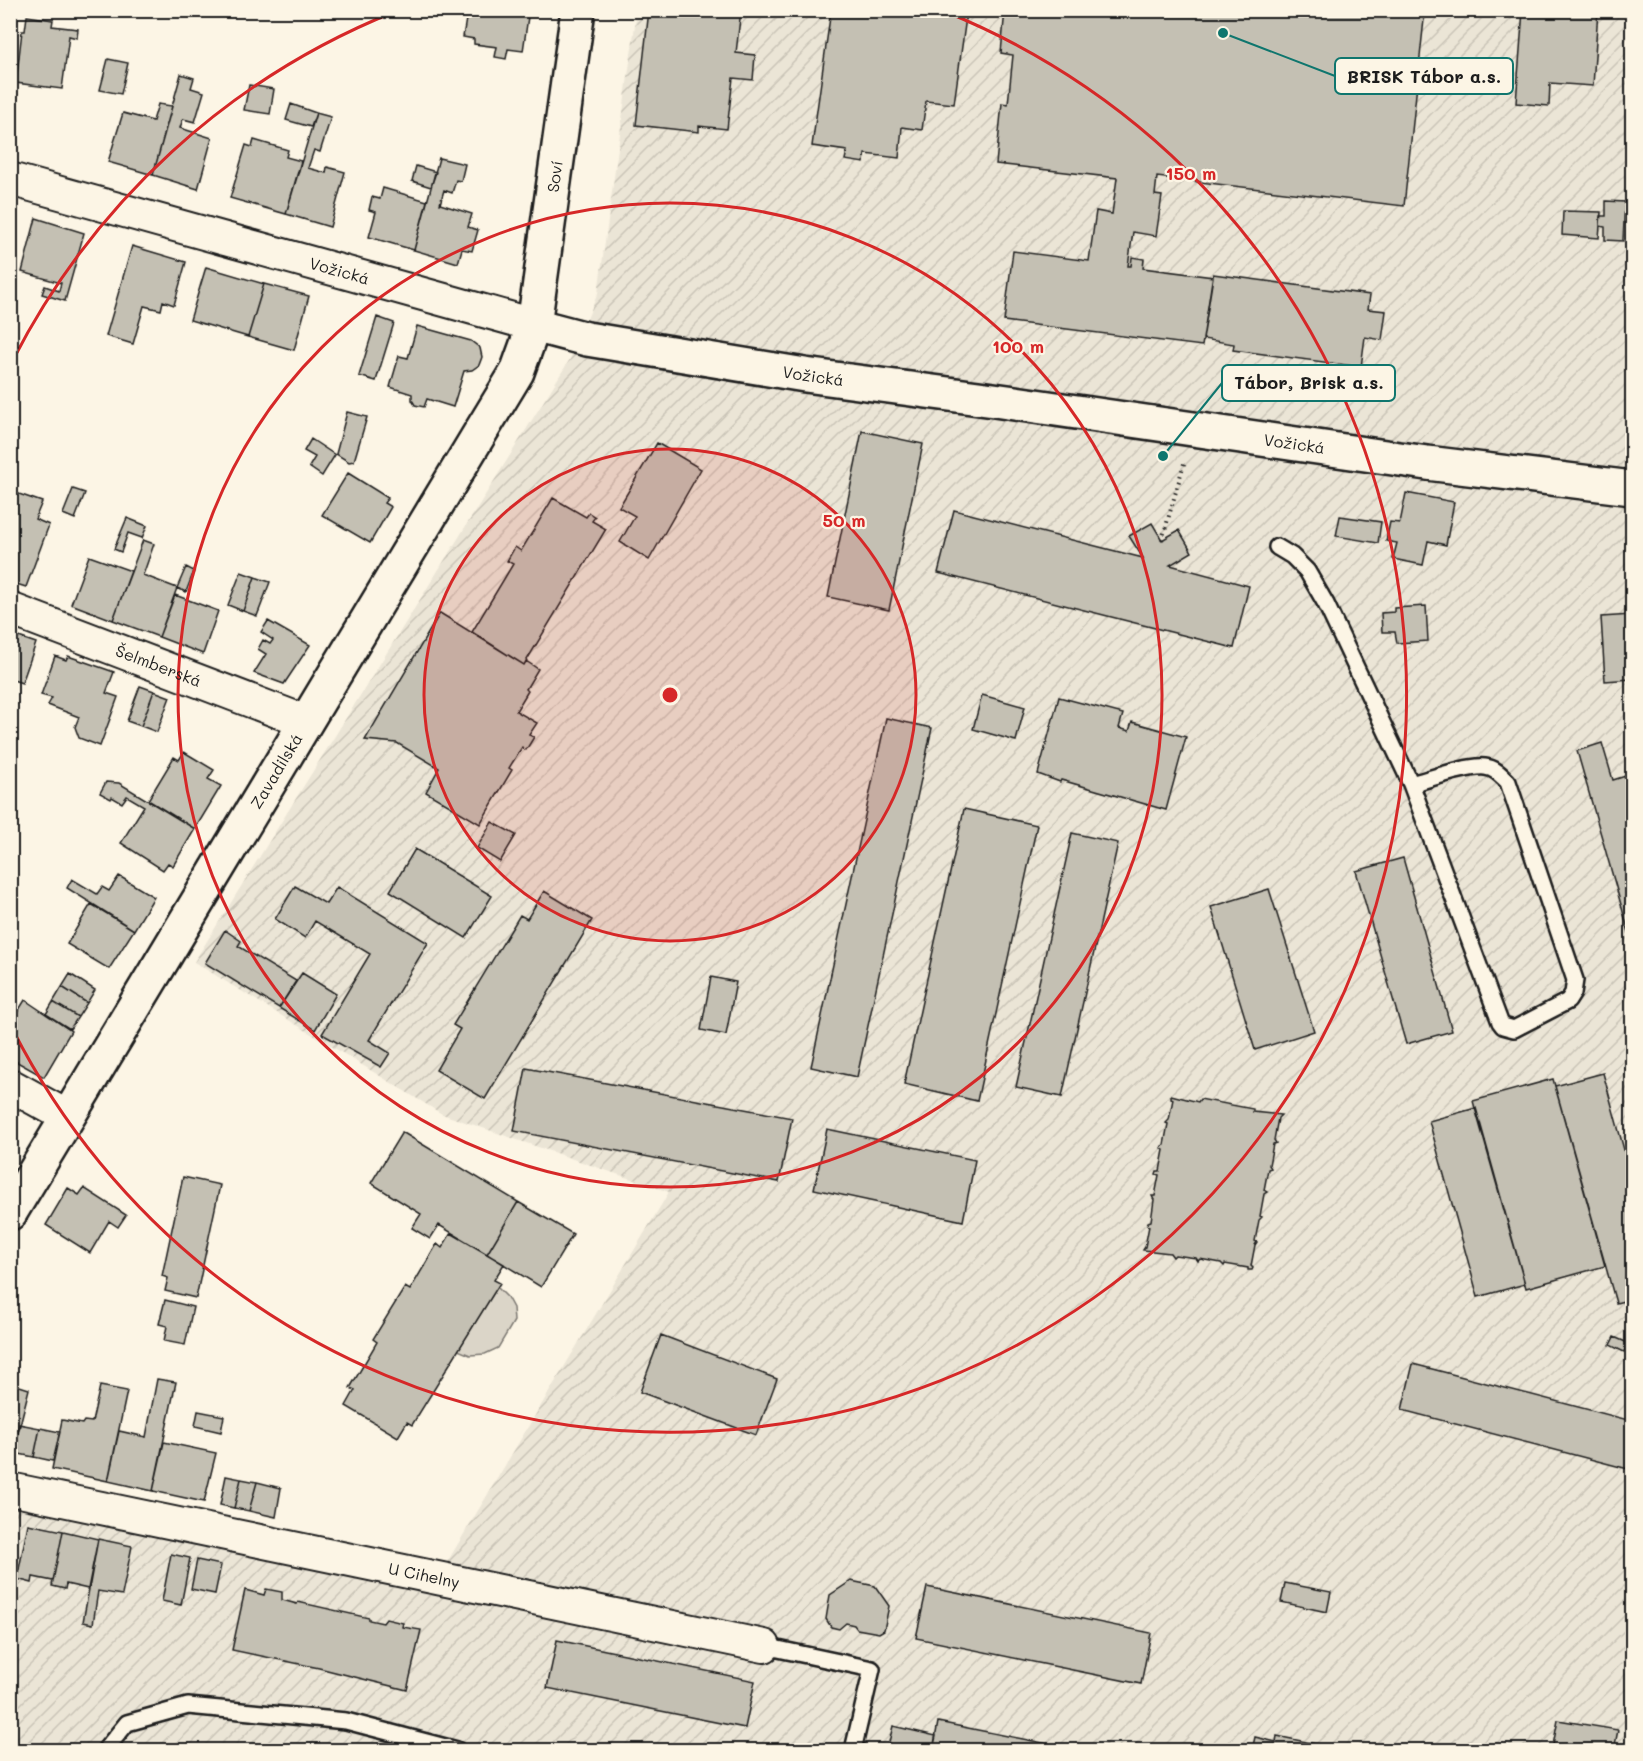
<svg xmlns="http://www.w3.org/2000/svg" width="1643" height="1761" viewBox="0 0 1643 1761" font-family="Mali,sans-serif">
<style>
.industrial{fill:url(#industrial-furrows)}
.grass{fill:#dbd5c8;stroke:#7c7872;stroke-width:1.5}
.building{fill:#c4c0b3;stroke:#1c1c1c;stroke-width:1.5}
.lines{fill:none;stroke-linecap:round;stroke-linejoin:round}
.service-casing{stroke:#1c1c1c;stroke-width:20}
.minor-casing{stroke:#1c1c1c;stroke-width:36}
.secondary-casing{stroke:#1c1c1c;stroke-width:38}
.path{stroke:#1c1c1c;stroke-width:4;stroke-dasharray:1.5 4.5;stroke-linecap:butt}
.service{stroke:#fcf5e5;stroke-width:15}
.minor{stroke:#fcf5e5;stroke-width:32}
.secondary{stroke:#fcf5e5;stroke-width:33}
.ring{fill:none;stroke:#d62828;stroke-width:3}
.labels{text-anchor:middle;stroke-width:4.5;stroke-linejoin:round;paint-order:stroke}
.street-label{font-size:16px;fill:#1c1c1c;stroke:#fcf5e5}
.centre{fill:#d62828;stroke:#fcf5e5;stroke-width:3}
.ring-label{font-size:18px;text-anchor:middle;font-weight:bold;fill:#d62828;stroke:#fcf5e5;stroke-width:4.5;stroke-linejoin:round;paint-order:stroke}
.leader{fill:none;stroke:#0f766e;stroke-width:2}
.callout-dot{fill:#0f766e;stroke:#fcf5e5;stroke-width:2}
.callout{fill:#fcf5e5;stroke:#0f766e;stroke-width:2}
.callout-label{font-size:18px;text-anchor:middle;font-weight:bold;fill:#1c1c1c}
</style>
<defs>
<pattern id="industrial-furrows" width="10" height="10" patternUnits="userSpaceOnUse" patternTransform="scale(1.5)"><rect width="10" height="10" fill="#ebe5d6"/><path d="M-1 1l2-2M0 10L10 0M9 11l2-2" fill="none" stroke="#c9c4b7"/></pattern>
</defs>
<rect width="100%" height="100%" fill="#fcf5e5"/>
<filter id="ink" filterUnits="userSpaceOnUse"><feTurbulence type="fractalNoise" baseFrequency=".0167" numOctaves="2"/><feDisplacementMap in="SourceGraphic" scale="12" xChannelSelector="R" yChannelSelector="G"/><feConvolveMatrix kernelMatrix="1 2 1 2 8 2 1 2 1" color-interpolation-filters="sRGB"/></filter>
<g filter="url(#ink)">
<path class="industrial" d="M637,11h995v1739h-1621v-250l417,94 241,-402 -227,-78 -248,-152 376,-603 28,-66z"/>
<path class="grass" d="M497,1287l10,10 6,11 1,13 -16,27 -13,6 -15,1 -12,-5z"/>
<path class="building" d="M478,10h51l-6,41 -15,-2 -2,10 -11,-2 2,-10 -23,-3v-5l-11,-2 4,-24 11,2z
M649,10h92l-5,43 19,2 -2,25 -20,-2 -6,51 -28,-3v6l-63,-7z
M831,10h136l-13,94 -28,-3 -4,29 -20,-3 -3,31 -34,-4 -1,9 -19,-3 2,-9 -35,-5z
M1005,10h420l-21,196 -247,-29 -2,18 7,1 -6,40 -23,-4 -5,34h3l1,-9 12,2 -1,9 70,9 -11,69 -198,-25 9,-70 76,10 7,-50 16,3 5,-36 -121,-14 6,-61 6,1 5,-49 -12,-2z
M1523,10h75l-5,76 -43,-3 -1,23 -33,-3z
M27,16l26,4 -1,6 26,3 -1,9 -8,-2 -7,53 -46,-6 6,-52h3z
M108,59l20,4 -7,31 -21,-4z
M181,74l13,4 -3,10 13,4 -9,30 -12,-3 -3,9 32,10 -14,51 -45,-14z
M249,85l25,4 -4,25 -26,-4z
M158,104l14,2 -19,69 -45,-13 15,-49 30,8z
M291,104l25,9 -5,14 -25,-7z
M316,113l15,4 -11,35 -6,-2 -6,18 18,5 1,-6 18,5 -15,55 -44,-13z
M254,140l34,10 -2,7 15,4 -15,53 -56,-16 16,-53 6,2z
M439,158l26,6 -4,17 -5,-1 -4,13 -8,-3 -4,14 32,10 -4,13 10,3 -6,21 -10,-2 -4,14 -44,-13z
M416,166l20,6 -5,15 -19,-6z
M383,188l44,13 -13,49 -45,-13 7,-25 -7,-2 3,-13 8,2z
M1606,201l19,1 -2,39 -18,-1v-13l-5,-1v-10h6z
M1563,211l38,1 -2,26 -37,-3z
M36,218l48,15 -19,68 -23,-7 3,-8 14,5 2,-8 -39,-11z
M132,246l54,16 -12,43 -11,-4 -2,9 -17,-4 -11,38 -27,-8z
M206,267l58,17 -16,53 -58,-17z
M1213,274l157,21 -2,14 18,2 -4,29 -17,-3 -4,30 -128,-17 1,-6 -31,-5z
M264,284l45,12 -15,54 -46,-13z
M377,317l17,6 -18,58 -17,-5z
M417,326l54,15 9,7 2,9 -3,8 -7,5 -8,1 -11,36 -26,-8 -3,8 -9,-2 -3,-5v-6l-22,-7 9,-31 9,2z
M347,412l20,5 -13,44 -5,1 -13,-8z
M862,431l61,13 -34,166 -61,-13z
M311,439l24,16 -13,21 -13,-9 6,-10 -11,-6z
M657,443l44,26 -52,91 -29,-18 15,-26 -16,-9z
M348,473l40,25 -4,5 7,4 -21,36 -48,-28z
M73,489l12,4 -10,26 -12,-5z
M16,493l26,9 -7,17 14,6 -23,62 -16,-5v-74z
M1406,493l48,9 -8,43 -18,-4 -5,24 -30,-6 4,-16 -11,-2 4,-19 10,1z
M553,498l33,19 3,-4 6,4 -3,4 14,8 -82,136 -52,-33 41,-68 -6,-3 8,-14 6,4z
M954,510l189,48 -14,-22 23,-13 10,17 17,-10 13,22 -22,13 79,21 -15,62 -296,-75z
M1340,516l41,6 -3,21 -42,-7z
M127,518l20,8 -5,12 -14,-5 -7,19 -7,-3z
M143,540l11,4 -11,31 34,13 -18,49 -46,-17z
M89,556l42,15 -18,49 -42,-16z
M186,567l8,4 -8,21 -9,-4z
M241,572l14,5 -12,34 -15,-6z
M255,577l15,5 -13,34 -14,-5z
M175,595l43,16 -15,43 -44,-17z
M1426,606l2,35 -31,2 -2,-11h-13l-1,-19 13,-1v-4z
M440,613l84,52 2,-4 12,8 -12,20 2,2 -12,20 21,12 -8,12 5,2 -8,13 -4,-3 -13,21 3,2 -32,54 -54,-32 13,-24 -42,-25 -32,-3z
M1632,615v64l-27,2 -4,-64z
M268,621l42,24 -26,39 -30,-11 12,-19 -8,-5 5,-9 7,4 3,-4 -12,-8z
M10,634l26,9 -14,40 -12,-4z
M55,656l11,4 2,-4 46,16 -8,21 12,4 -18,49 -21,-8 -4,-11 4,-10 -31,-12 4,-7 -11,-3z
M140,686l14,5 -13,35 -14,-5z
M154,691l16,6 -13,35 -16,-6z
M982,695l43,12 -9,34 -43,-12z
M1059,697l64,17 -4,14 10,3 3,-9 54,15 -20,73 -105,-30 -1,2 -22,-8z
M886,718l46,10 -75,349 -46,-10z
M1602,743l11,37 19,-6 -4,-14 4,-1v184l-55,-192z
M184,752l30,18 -6,9 13,7 -26,43 -47,-29 26,-43 5,3z
M106,782l13,1 76,46 -22,37 -5,-3 -5,7 -42,-27 23,-37 -17,-10 -5,7 -10,-6 -1,2 -11,-6z
M964,809l73,16 -60,276 -73,-17z
M492,822l24,13 -16,27 -23,-14z
M1072,833l46,10 -56,254 -46,-10z
M415,849l77,47 -26,42 -76,-47z
M1403,858l49,173 -46,13 -50,-173z
M119,876l35,21 -20,33 -67,-42 5,-9 25,15 5,-7 7,4z
M295,886l31,18 11,-17 91,56 -59,97 21,13 -9,14 -59,-33 48,-80 -55,-33 -10,17 -30,-19z
M1269,889l45,142 -59,19 -44,-143z
M544,891l48,29 -107,179 -49,-29 24,-41 -7,-4 67,-110 7,4z
M91,904l43,26 -25,39 -42,-25z
M225,930l16,11 -3,5 58,35 -17,27 -74,-45z
M302,973l34,21 -21,36 -36,-22z
M70,974l25,16 -8,13 -25,-16z
M711,977l25,5 -10,53 -25,-5z
M62,987l25,16 -9,14 -25,-15z
M25,1000l46,31 -27,46 -34,-19v-34z
M53,1002l25,15 -8,12 -24,-15z
M526,1068l266,50 -13,64 -265,-51z
M1603,1073l29,106v120l-16,4 -61,-217z
M1553,1079l52,187 -79,22 -53,-187z
M1171,1095l27,7 2,-3 53,10v3l28,3 -3,3 -4,22 2,3 -3,1 -4,21 2,3 -3,1 -4,21 3,2 -3,2 -4,22 2,1 -3,3 -4,21 2,1 -2,3 -4,21 2,2 -1,2h-4v-2l-23,-4 -1,2 -3,-3 -21,-4 -2,2 -2,-3 -21,-3 -2,2 -3,-4 -27,-3 2,-3 4,-21 -2,-1 1,-3 3,-1 3,-21 -2,-4h3l4,-21 -3,-1 1,-3h3l4,-21 -3,-2 1,-2 2,-1 4,-21 -2,-1 3,-3 4,-21 -2,-1z
M1476,1108l49,176 -47,13 -49,-176z
M827,1129l148,31 -12,61 -149,-32z
M402,1132l116,70 -31,52 -48,-29 -9,14 -18,-11 9,-14 -50,-31z
M183,1177l37,8 -24,113 -31,-7 3,-13 -6,-2z
M68,1188l11,7 5,-7 42,27 -8,12 -9,-6 -19,32 -44,-28z
M518,1202l55,32 -32,53 -54,-33z
M451,1233l53,31 -10,16 6,3 -88,142 -5,-3 -9,15 -52,-31 9,-16 -5,-2 27,-46 -4,-3 32,-52 5,3 27,-46 5,4z
M165,1300l28,7 -8,38 -21,-4 3,-15 -8,-2z
M661,1335l116,44 -21,56 -116,-43z
M1614,1337l14,6 -4,9 -14,-7z
M1413,1364l219,57v49l-230,-60z
M157,1379l19,3 -23,109 -45,-10 11,-50 27,6z
M10,1383l19,6 -11,44 -8,-2z
M100,1386l27,5 -19,90 -56,-12 10,-49 20,4 2,-3 8,1z
M198,1411l26,5 -3,16 -26,-6z
M19,1424l21,4 -6,29 -20,-4z
M40,1428l20,4 -7,29 -19,-4z
M10,1431l8,2 -6,28h-2z
M164,1442l52,11 -12,49 -51,-11z
M226,1476l15,3 -7,29 -14,-3z
M241,1479l16,3 -8,29 -15,-3z
M257,1482l24,6 -5,29 -27,-6z
M28,1524l35,7 -10,50 -20,-4 -1,6 -15,-4z
M63,1531l35,8 -10,50 -22,-5 -1,5 -13,-3z
M98,1539l34,7 -10,49 -24,-4 -5,33 -10,-2z
M171,1554l19,4 -9,47 -19,-4z
M197,1560l24,5 -6,29 -24,-5z
M851,1581l24,5 14,20 -5,24 -5,3 -22,-4 -3,-4 -8,-2 -7,6 -8,-2 -5,-8 4,-24z
M1285,1583l46,9 -4,20 -46,-10z
M927,1587l224,46 -10,51 -225,-46z
M266,1589l16,3v8l15,4 1,-2 71,16v2l14,3 3,-4 17,4 -1,4 19,3 -14,60 -88,-22 -87,-18 13,-60 19,5z
M557,1640l198,41 -10,47 -198,-40z
M1558,1720l60,10 -4,20h-62z
M938,1722l140,28h-145z
M893,1726l43,10 -3,14h-46z
M1277,1736l68,14h-93l3,-13 21,5z"/>
<g class="lines">
<defs>
<path id="service" d="M1277,547l15,9 15,15 19,33 85,180 89,238 3,4 11,3 54,-28 5,-8 2,-13 -67,-198c-7,-7 -13,-14 -23,-15 -17,-2 -55,12 -74,17
M764,1646l108,23 -19,81
M105,1750l22,-27 61,-17 158,15 111,29"/>
<g id="minor">
<path id="s1" d="M10,179l524,146"/>
<path id="s2" d="M10,609l296,113"/>
<path d="M10,1085l58,32"/>
<path id="s3" d="M10,1489l754,157"/>
</g>
<g id="secondary">
<path id="s4" d="M534,325l53,14 218,36 189,25 433,63 205,25"/>
<path id="s5" d="M10,1213l470,-780 37,-61 17,-47 44,-315"/>
</g>
</defs>
<use href="#service" class="service-casing"/>
<use href="#minor" class="minor-casing"/>
<use href="#secondary" class="secondary-casing"/>
<path class="path" d="M1162,540l23,-80"/>
<use href="#service" class="service"/>
<use href="#minor" class="minor"/>
<use href="#secondary" class="secondary"/>
</g>
</g>
<circle cx="670" cy="695" r="246" fill="#d62828" fill-opacity=".12"/>
<g class="ring">
<circle cx="670" cy="695" r="246"/>
<circle cx="670" cy="695" r="492"/>
<path d="M13 360A737 737 0 0 1 394 12M946 12A737 737 0 1 1 13 1030"/>
</g>
<g class="labels">
<g class="street-label">
<text dy="6" stroke="none"><textPath href="#s5" startOffset="1182">Soví</textPath></text>
<text dy="6" stroke="none"><textPath href="#s1" startOffset="342">Vožická</textPath></text>
<text dy="6" stroke="none"><textPath href="#s4" startOffset="284">Vožická</textPath></text>
<text dy="6" stroke="none"><textPath href="#s4" startOffset="770">Vožická</textPath></text>
<text dy="6" stroke="none"><textPath href="#s2" startOffset="159">Šelmberská</textPath></text>
<text dy="6" stroke="none"><textPath href="#s5" startOffset="516">Zavadilská</textPath></text>
<text dy="6" stroke="none"><textPath href="#s3" startOffset="423">U Cihelny</textPath></text>
</g>
</g>
<circle cx="670" cy="695" r="9" class="centre"/>
<g class="ring-label">
<text x="1191" y="180">150 m</text>
<text x="1018" y="353">100 m</text>
<text x="844" y="527">50 m</text>
</g>
<path class="leader" d="M1223 33L1335 76M1163 456L1222 383"/>
<g class="callout-dot">
<circle cx="1223" cy="33" r="6"/>
<circle cx="1163" cy="456" r="6"/>
</g>
<g class="callout">
<rect x="1335" y="58" width="178" height="36" rx="6"/>
<rect x="1222" y="365" width="173" height="36" rx="6"/>
</g>
<g class="callout-label">
<text x="1424" y="83">BRISK Tábor a.s.</text>
<text x="1309" y="389">Tábor, Brisk a.s.</text>
</g>
<rect width="1643" height="1761" fill="none" stroke="#fcf5e5" stroke-width="36"/>
<rect x="18" y="18" width="1607" height="1725" fill="none" stroke="#1c1c1c" stroke-width="2" filter="url(#ink)"/>
</svg>
